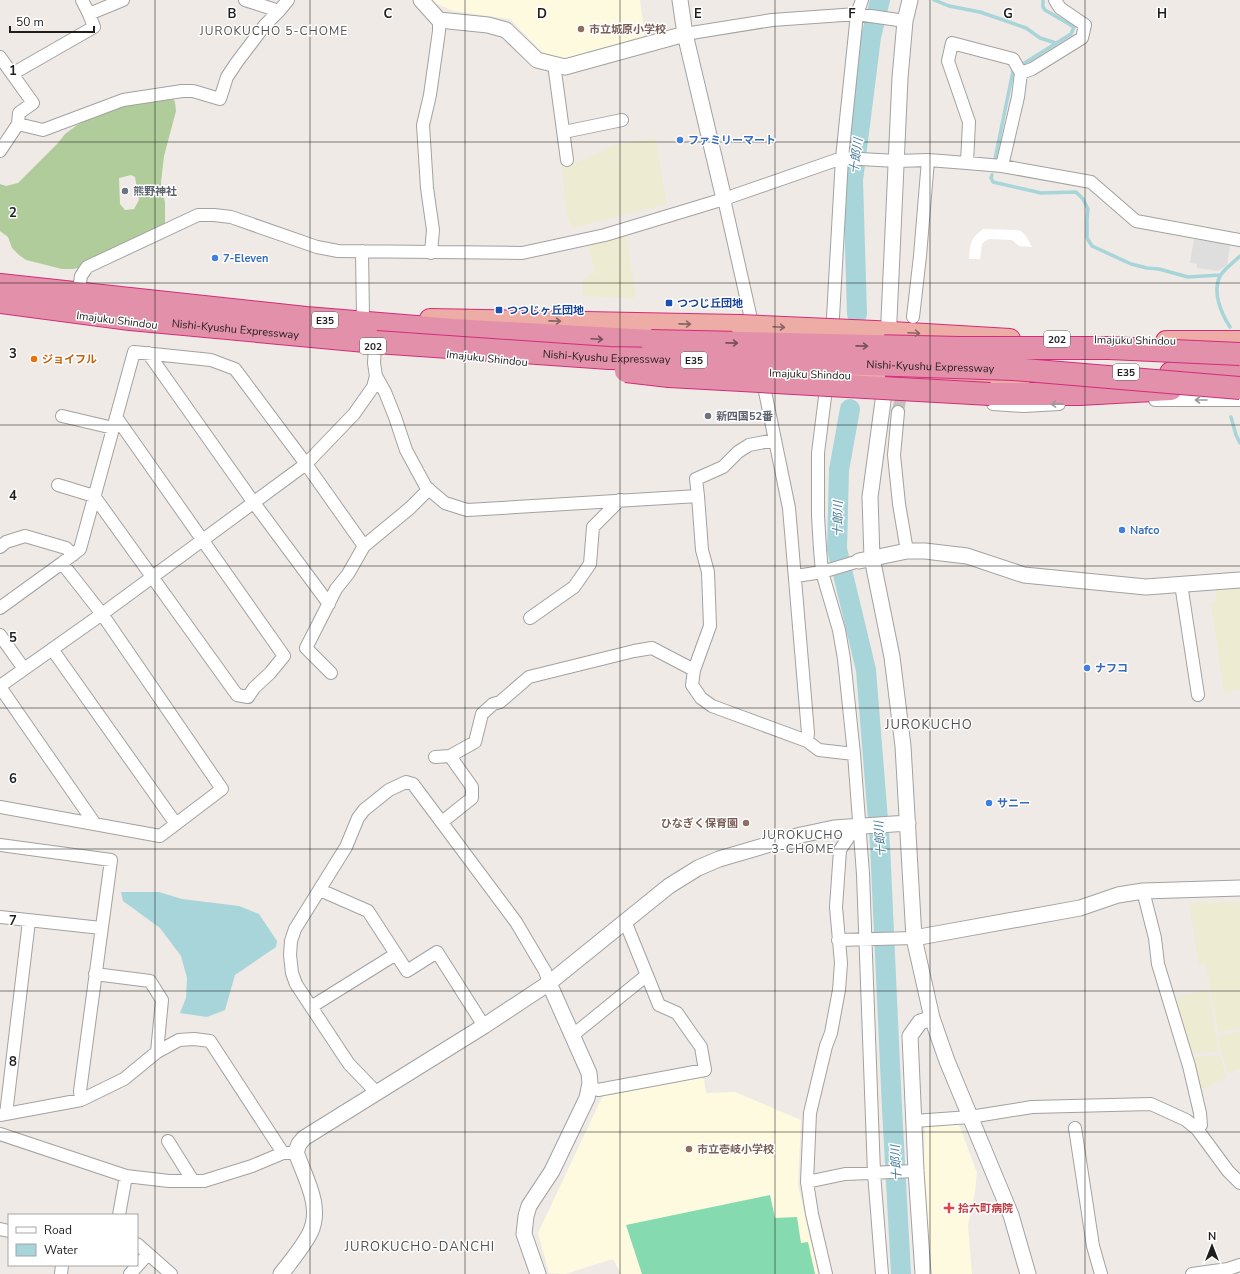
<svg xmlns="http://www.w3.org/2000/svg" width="1240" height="1274" viewBox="0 0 1240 1274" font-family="'Nunito Sans','Noto Sans JP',sans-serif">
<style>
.education{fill:#fefadf}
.farmland{fill:#edebd1}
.forest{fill:#b0cc9b;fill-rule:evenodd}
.pitch{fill:#86daaf}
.parking{fill:#dedede}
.water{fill:#a7d5da}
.pier{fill:#fff}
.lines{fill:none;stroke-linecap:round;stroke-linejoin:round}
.stream{stroke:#a7d5da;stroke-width:3.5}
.river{stroke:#a7d5da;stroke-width:20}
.minor-tunnel{stroke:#c5c1bd;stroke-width:12;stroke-dasharray:12 6;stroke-linecap:butt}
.minor-casing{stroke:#a2a2a2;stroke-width:14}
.tertiary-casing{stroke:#a2a2a2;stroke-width:17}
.trunk-casing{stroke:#d32c7a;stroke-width:22}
.motorway-casing{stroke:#d32c7a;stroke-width:24}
.minor{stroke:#fff;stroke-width:12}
.tertiary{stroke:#fff;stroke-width:15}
.trunk{stroke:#eeaca6;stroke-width:20}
.motorway{stroke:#e390aa;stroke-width:22}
.trunk-bridge-casing{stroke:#d32c7a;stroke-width:22;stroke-linecap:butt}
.motorway-bridge-casing{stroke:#d32c7a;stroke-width:24;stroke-linecap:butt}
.trunk-bridge{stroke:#eeaca6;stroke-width:20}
.motorway-bridge{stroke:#e390aa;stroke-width:22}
.oneway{stroke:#866562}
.oneway2{stroke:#77515d}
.oneway3{stroke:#9a9a9a}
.grid{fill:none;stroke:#1e1e1e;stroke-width:1;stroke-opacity:0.55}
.education-dot{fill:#8d6e63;stroke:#fff;stroke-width:1.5}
.shop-dot{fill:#3f7fe0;stroke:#fff;stroke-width:1.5}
.worship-dot{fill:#6b7280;stroke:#fff;stroke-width:1.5}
.transit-dot{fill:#1a4fb4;stroke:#fff;stroke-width:1.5}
.food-dot{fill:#e8710a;stroke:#fff;stroke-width:1.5}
.health-dot{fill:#e0444e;stroke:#fff;stroke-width:1.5}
.labels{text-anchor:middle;stroke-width:3;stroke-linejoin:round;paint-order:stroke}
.shield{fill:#fff;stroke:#626262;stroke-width:1}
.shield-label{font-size:10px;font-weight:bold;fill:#1e1e1e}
.education-label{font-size:11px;font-weight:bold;fill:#785e54;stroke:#fff;text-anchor:start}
.shop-label{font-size:11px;font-weight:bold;fill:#366cbe;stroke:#fff;text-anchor:start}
.worship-label{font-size:11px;font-weight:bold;fill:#5b616d;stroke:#fff;text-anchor:start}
.transit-label{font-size:11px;font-weight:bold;fill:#164399;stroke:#fff;text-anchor:start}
.street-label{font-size:11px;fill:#1e1e1e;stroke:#fff}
.food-label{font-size:11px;font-weight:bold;fill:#c56008;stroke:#fff;text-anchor:start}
.health-label{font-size:11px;font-weight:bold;fill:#be3a42;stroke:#fff;text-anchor:start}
.neighbourhood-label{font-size:12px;letter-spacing:1px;fill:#515151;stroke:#fff}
.water-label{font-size:12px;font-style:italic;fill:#497c9b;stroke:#fff}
.quarter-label{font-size:13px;letter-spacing:1px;fill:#515151;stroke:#fff}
.grid-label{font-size:13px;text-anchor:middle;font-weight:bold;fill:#1e1e1e;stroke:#fff;stroke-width:3;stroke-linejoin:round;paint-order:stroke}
</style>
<rect width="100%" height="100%" fill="#efeae5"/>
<path class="education" d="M432,0h208l5,38 -73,20 -15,1 -13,-5 -34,-35 -56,-8 -17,-7z
M698,1076l6,3 2,14 29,-1 66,28 -3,65 20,89h-197l-8,-15 -48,15 -16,-1 -11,-40 66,-140z
M958,1122l19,51 -2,19 -7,33 4,49h-41l-7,-112 1,-37z"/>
<path class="farmland" d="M656,138l10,66 -94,24 -6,-15 -4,-49 19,-3 32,-16z
M626,236l10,62 -53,-2v-18l12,-5 -7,-28z
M1240,588v101l-16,4 -13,-91 5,-1v-11h16z
M1239,902l1,8v118l-22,4 -12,-68h-7l-10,-61z
M1208,990l11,62 -28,1 -15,-56z
M1240,1032v37l-11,4 -8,-21 -2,-16z
M1220,1056l6,21 -25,13 -8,-33z"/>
<path class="forest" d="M170,94l5,8 1,9 -12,45 -3,26 4,21v22l-82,42 -10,2h-11l-36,-9 -7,-5 -7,-7 -4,-11 -8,-6v-47l6,2 12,-3 40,-40 7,-9 12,-9 12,-6 50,-21zM131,175l4,2 4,23 -5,9 -9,1 -5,-6 -1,-26z"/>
<path class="pitch" d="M770,1195l5,23 22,-1 4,26 7,-1 7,32h-173l-16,-49z"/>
<path class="parking" d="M1194,239l36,6 -3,20 -9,6 -21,-3v-4l-7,-1z"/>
<path class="water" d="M121,892h38l23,7 57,7 20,8 18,27 -1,6 -41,28 -10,35 -18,7 -27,-4 6,-15 1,-20 -6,-22 -21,-28 -37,-27z"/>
<path class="pier" d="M983,229l33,1 5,1 5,5 6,11 -13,-1 -7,-6 -23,-1 -4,2 -3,3 -2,15h-11l1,-12 2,-6 3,-5z"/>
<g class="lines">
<path class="stream" d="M934,0l15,6 31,6 46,16 14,10 16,5
M1023,64l48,-30 3,-7 -29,-17 -2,-3v-7
M995,159l18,-88
M992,175l-1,3 2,4 48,11 35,-1 7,7 5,10 -1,10v19l5,8 39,18 16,4 12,1 29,8 32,-2
M1230,327c-9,-14 -18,-35 -10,-51 4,-7 14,-14 20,-20
M1231,417l5,18 4,8"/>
<path class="river" d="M857,314l-4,-134 18,-143 9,-37
M850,409l-11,61 -2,79 29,121 14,175 12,263 9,166"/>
<path class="minor-tunnel" d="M898,412l5,-28"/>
<defs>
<path id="minor" d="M82,0l7,14 34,-14
M245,0l34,11 9,-11
M685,34l87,-14 85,-6 48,7
M0,57l33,46 -14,10 -1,11 -18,27
M554,64l13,96
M12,74l82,-47 -5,-13
M18,124l25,6 80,-30 59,-9h11l27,8 7,-22 10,-15 28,-37 14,-14
M564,132l58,-12
M967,163l2,-41 -21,-61 4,-18 61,16 8,14
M1002,166l16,-69 3,-24 11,-4 50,-31 3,-13 -25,-17 -5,-8
M724,199l30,133
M362,251l1,66
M431,253l2,-23 -6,-42 -4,-63 7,-30 9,-64v-11
M79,290l2,-14 6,-9 111,-52h16l17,2 86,30 21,4 184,2 83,-18 53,-16 66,-20 118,-41 55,3 31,-1 39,3 35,3 89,16 45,39 104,19
M913,317l7,-61 8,-96
M832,335l10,-177 15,-144 5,-14
M148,353l106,150 75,101
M376,376l9,16 10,25 11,33 20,37 19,16 22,7 231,-14 4,54 6,22 2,54 -16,44
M762,377l27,131 19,225 -1,8
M827,381l-9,72v63l2,33 2,23 17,58 5,29 10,95
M1155,400h85
M993,404l31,2 35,-2
M898,412l-4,43 5,49 8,47
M62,416l51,12
M58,485l36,11 143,199 11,2 6,-9 16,-15 14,-17 -168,-239
M698,496l-2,-17 27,-12 15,-15 11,-7 26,-5
M0,547l6,-5 19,-6 41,12 7,7
M62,563l18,-14 54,-197 77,8 24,9 71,95 58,82
M796,576l26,-4 37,-11
M1181,584l17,111
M0,608l62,-45 40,51 120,175 -62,47 -160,-29
M530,618l44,-31 16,-23 3,-37 27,-27
M0,635l24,34
M52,649l124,175
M331,673l-25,-25 30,-59 12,-15 16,-28 46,-38 19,-19
M0,686l102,-72 204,-150 48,-50 19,-27 3,-11 -2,-13 1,-17
M0,687l95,137
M450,756l25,-14 7,-28 11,-10 7,-2 29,-25 105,-26 18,-3 42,22 -2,15 9,13 11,8 95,35 12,9 35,4 9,120 11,299 8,101
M435,757l15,-1 22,31v11l-30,24
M0,845l111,15 -31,231 1,9
M320,890l48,21 39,60 30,-19 47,74
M1143,891l12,47 3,26 31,102 11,47 1,12 -4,4
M0,917l101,11
M838,940l76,-2
M95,974l55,7 12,19 -5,52
M311,1007l85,-53
M573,1035l74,-60
M589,1088l9,2 107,-20 -4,-23 -10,-14 -14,-20 -18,-8 -32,-79 -3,-3
M377,1093l-28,-29 -53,-80 -4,-11 -2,-18 1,-14 4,-12 51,-82 12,-29 6,-8 25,-20 17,-8 7,2 103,138 29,49 4,12
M6,1114l23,-193
M0,1115l81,-15 43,-21 33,-27 22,-12 15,-1 16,2 73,112
M914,1121l56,-4 62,-10 119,-3 35,16 11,9 31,42 12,12
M1075,1128l18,118 8,28
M0,1134l126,42 43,5h35l48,-15 31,-13h8
M168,1141l25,40
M807,1182l38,-8 71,-3
M119,1215l7,-39
M0,1229l9,2
M137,1244l34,30
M61,1274l1,-9
M130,1274l18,-20
M826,1274l-14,-60 -5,-32 3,-69 16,-67 5,-13 8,-43 2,-27 -5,-56 4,-57 10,-15 1,-9
M1192,1274l36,-5 12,-4"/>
<path id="tertiary" d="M421,0l18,20 49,5 18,5 31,30 28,7 120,-33
M680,0l5,34 39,165
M888,341l12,-263 5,-57 5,-21
M886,379l-16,118 2,61 20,99 11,89 11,192 18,80 15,43 64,154 17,59
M859,561l48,-10h18l42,5 57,19 122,12 94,-7
M914,938l166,-30 38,-13 25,-4 97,-3
M281,1274c10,-13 22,-27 29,-41 13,-26 -5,-55 -14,-81l3,-8 5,-6 180,-112 65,-43 120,-97 29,-18 21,-9 82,-24 33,-7 74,-5
M538,1274l-14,-40 2,-18 3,-10 23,-35 35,-73 3,-15 -1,-10 -40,-90
M923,1274l-7,-103 -6,-135 10,-14 12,-4"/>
<path id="trunk" d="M430,319l310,6
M875,331l135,8
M1166,341h74
M875,376l145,4"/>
<g id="motorway">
<path d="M0,285l306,33 147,12 198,11"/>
<path id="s1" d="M0,302l130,17 246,23"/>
<path d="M1171,373l69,2"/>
<path d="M990,394h89l92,-5"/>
</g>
</defs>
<use href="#minor" class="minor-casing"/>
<use href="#tertiary" class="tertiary-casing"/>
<use href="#trunk" class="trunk-casing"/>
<use href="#motorway" class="motorway-casing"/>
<use href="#minor" class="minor"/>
<use href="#tertiary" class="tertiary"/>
<use href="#trunk" class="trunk"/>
<use href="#motorway" class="motorway"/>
<defs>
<path id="trunk-bridge" d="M740,325l135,6
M823,374l52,2"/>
<g id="motorway-bridge">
<path d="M651,341l309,7h149l131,6"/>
<path id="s2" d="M376,342l233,16 199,4 205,7 227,19"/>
<path d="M626,371l43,5 321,18"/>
</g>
</defs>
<use href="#trunk-bridge" class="trunk-bridge-casing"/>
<use href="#motorway-bridge" class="motorway-bridge-casing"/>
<use href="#trunk-bridge" class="trunk-bridge"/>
<use href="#motorway-bridge" class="motorway-bridge"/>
</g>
<defs><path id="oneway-shaft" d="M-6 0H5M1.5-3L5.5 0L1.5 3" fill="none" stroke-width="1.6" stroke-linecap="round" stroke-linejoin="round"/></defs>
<g class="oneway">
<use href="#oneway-shaft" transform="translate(555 321) rotate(1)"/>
<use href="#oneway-shaft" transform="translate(685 324) rotate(1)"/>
<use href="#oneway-shaft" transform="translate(779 327) rotate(3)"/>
<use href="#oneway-shaft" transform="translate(914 333) rotate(3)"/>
</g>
<g class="oneway2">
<use href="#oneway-shaft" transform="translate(597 339) rotate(3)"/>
<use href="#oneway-shaft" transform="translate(732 343) rotate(1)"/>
<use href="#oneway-shaft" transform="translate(862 346) rotate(1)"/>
</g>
<g class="oneway3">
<use href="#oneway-shaft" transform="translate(1201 400) rotate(-180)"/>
<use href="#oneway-shaft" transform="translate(1057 404) rotate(177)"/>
</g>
<path class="grid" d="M155,0v1274M310,0v1274M465,0v1274M620,0v1274M775,0v1274M930,0v1274M1085,0v1274M0,142h1240M0,283h1240M0,425h1240M0,566h1240M0,708h1240M0,849h1240M0,991h1240M0,1132h1240"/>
<g class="education-dot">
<circle cx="581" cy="29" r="4"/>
<circle cx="746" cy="823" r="4"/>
<circle cx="689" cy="1149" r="4"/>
</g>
<g class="shop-dot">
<circle cx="680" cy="140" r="4"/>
<circle cx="215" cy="258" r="4"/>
<circle cx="1122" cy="530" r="4"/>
<circle cx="1087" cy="668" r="4"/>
<circle cx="989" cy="803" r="4"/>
</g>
<g class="worship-dot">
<circle cx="125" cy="191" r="4"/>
<circle cx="708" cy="416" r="4"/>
</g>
<g class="transit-dot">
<rect x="665" y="299" width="8" height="8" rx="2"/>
<rect x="495" y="306" width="8" height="8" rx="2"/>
</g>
<circle class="food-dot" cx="34" cy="359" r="4"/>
<path class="health-dot" d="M947 1202h4v4h4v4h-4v4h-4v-4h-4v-4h4z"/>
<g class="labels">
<g class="shield">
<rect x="312" y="312" width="26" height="16" rx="3"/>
<rect x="1044" y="331" width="26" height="16" rx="3"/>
<rect x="360" y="338" width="26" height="16" rx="3"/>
<rect x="681" y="352" width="26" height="16" rx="3"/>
<rect x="1113" y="364" width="26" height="16" rx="3"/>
</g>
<g class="shield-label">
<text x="325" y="324">E35</text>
<text x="1057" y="343">202</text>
<text x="373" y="350">202</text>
<text x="694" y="364">E35</text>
<text x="1126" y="376">E35</text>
</g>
<g class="education-label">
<text x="589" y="33">市立城原小学校</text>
<text x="738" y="827" text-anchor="end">ひなぎく保育園</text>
<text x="697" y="1153">市立壱岐小学校</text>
</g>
<g class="shop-label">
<text x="688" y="144">ファミリーマート</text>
<text x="223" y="262">7-Eleven</text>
<text x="1130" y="534">Nafco</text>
<text x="1095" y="672">ナフコ</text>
<text x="997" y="807">サニー</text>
</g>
<g class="worship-label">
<text x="133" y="195">熊野神社</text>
<text x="716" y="420">新四国52番</text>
</g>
<g class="transit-label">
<text x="677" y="307">つつじ丘団地</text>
<text x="507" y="314">つつじヶ丘団地</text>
</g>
<g class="street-label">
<text transform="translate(117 320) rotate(7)" y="4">Imajuku Shindou</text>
<text dy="4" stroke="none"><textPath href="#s1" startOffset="237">Nishi-Kyushu Expressway</textPath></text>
<text transform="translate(1135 340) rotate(1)" y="4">Imajuku Shindou</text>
<text dy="4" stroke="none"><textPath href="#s2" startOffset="231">Nishi-Kyushu Expressway</textPath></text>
<text transform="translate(487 358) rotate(6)" y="4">Imajuku Shindou</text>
<text dy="4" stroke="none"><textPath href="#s2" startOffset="555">Nishi-Kyushu Expressway</textPath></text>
<text transform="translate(810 374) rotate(2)" y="4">Imajuku Shindou</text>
</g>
<g class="food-label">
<text x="42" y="363">ジョイフル</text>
</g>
<g class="health-label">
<text x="958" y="1212">拾六町病院</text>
</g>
<g class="neighbourhood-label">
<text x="274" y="35">JUROKUCHO 5-CHOME</text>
<text x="803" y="839">JUROKUCHO<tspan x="803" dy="14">3-CHOME</tspan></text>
</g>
<g class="water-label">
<text transform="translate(856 156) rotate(-83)" y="4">十郎川</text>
<text transform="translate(838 519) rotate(-89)" y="4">十郎川</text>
<text transform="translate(880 839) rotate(-94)" y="4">十郎川</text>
<text transform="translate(896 1163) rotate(-93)" y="4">十郎川</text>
</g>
<g class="quarter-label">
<text x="929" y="729">JUROKUCHO</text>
<text x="420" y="1251">JUROKUCHO-DANCHI</text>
</g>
</g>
<g class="grid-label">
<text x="232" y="18">B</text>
<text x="388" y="18">C</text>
<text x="542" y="18">D</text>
<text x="698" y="18">E</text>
<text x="852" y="18">F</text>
<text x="1008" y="18">G</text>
<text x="1162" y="18">H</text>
<text x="13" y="75">1</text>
<text x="13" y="217">2</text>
<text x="13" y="358">3</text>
<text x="13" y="500">4</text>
<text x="13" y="642">5</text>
<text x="13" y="783">6</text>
<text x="13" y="925">7</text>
<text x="13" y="1066">8</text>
</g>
<rect x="8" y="1214" width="130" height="52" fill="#ffffff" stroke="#a5a5a5"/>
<rect x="16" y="1227" width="20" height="6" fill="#ffffff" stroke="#a5a5a5"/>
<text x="44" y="1234" font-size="12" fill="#1e1e1e">Road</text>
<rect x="16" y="1244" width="20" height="12" fill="#a7d5da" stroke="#a5a5a5"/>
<text x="44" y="1254" font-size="12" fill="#1e1e1e">Water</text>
<g transform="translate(1212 1246)" stroke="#ffffff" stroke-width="3" paint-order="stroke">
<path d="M0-3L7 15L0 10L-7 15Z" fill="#1e1e1e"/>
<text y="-6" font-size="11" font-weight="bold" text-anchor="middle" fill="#1e1e1e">N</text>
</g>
<path d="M10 26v6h84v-6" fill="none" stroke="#1e1e1e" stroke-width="2"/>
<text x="16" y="26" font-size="12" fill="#1e1e1e" stroke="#ffffff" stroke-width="3" paint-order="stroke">50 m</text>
</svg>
